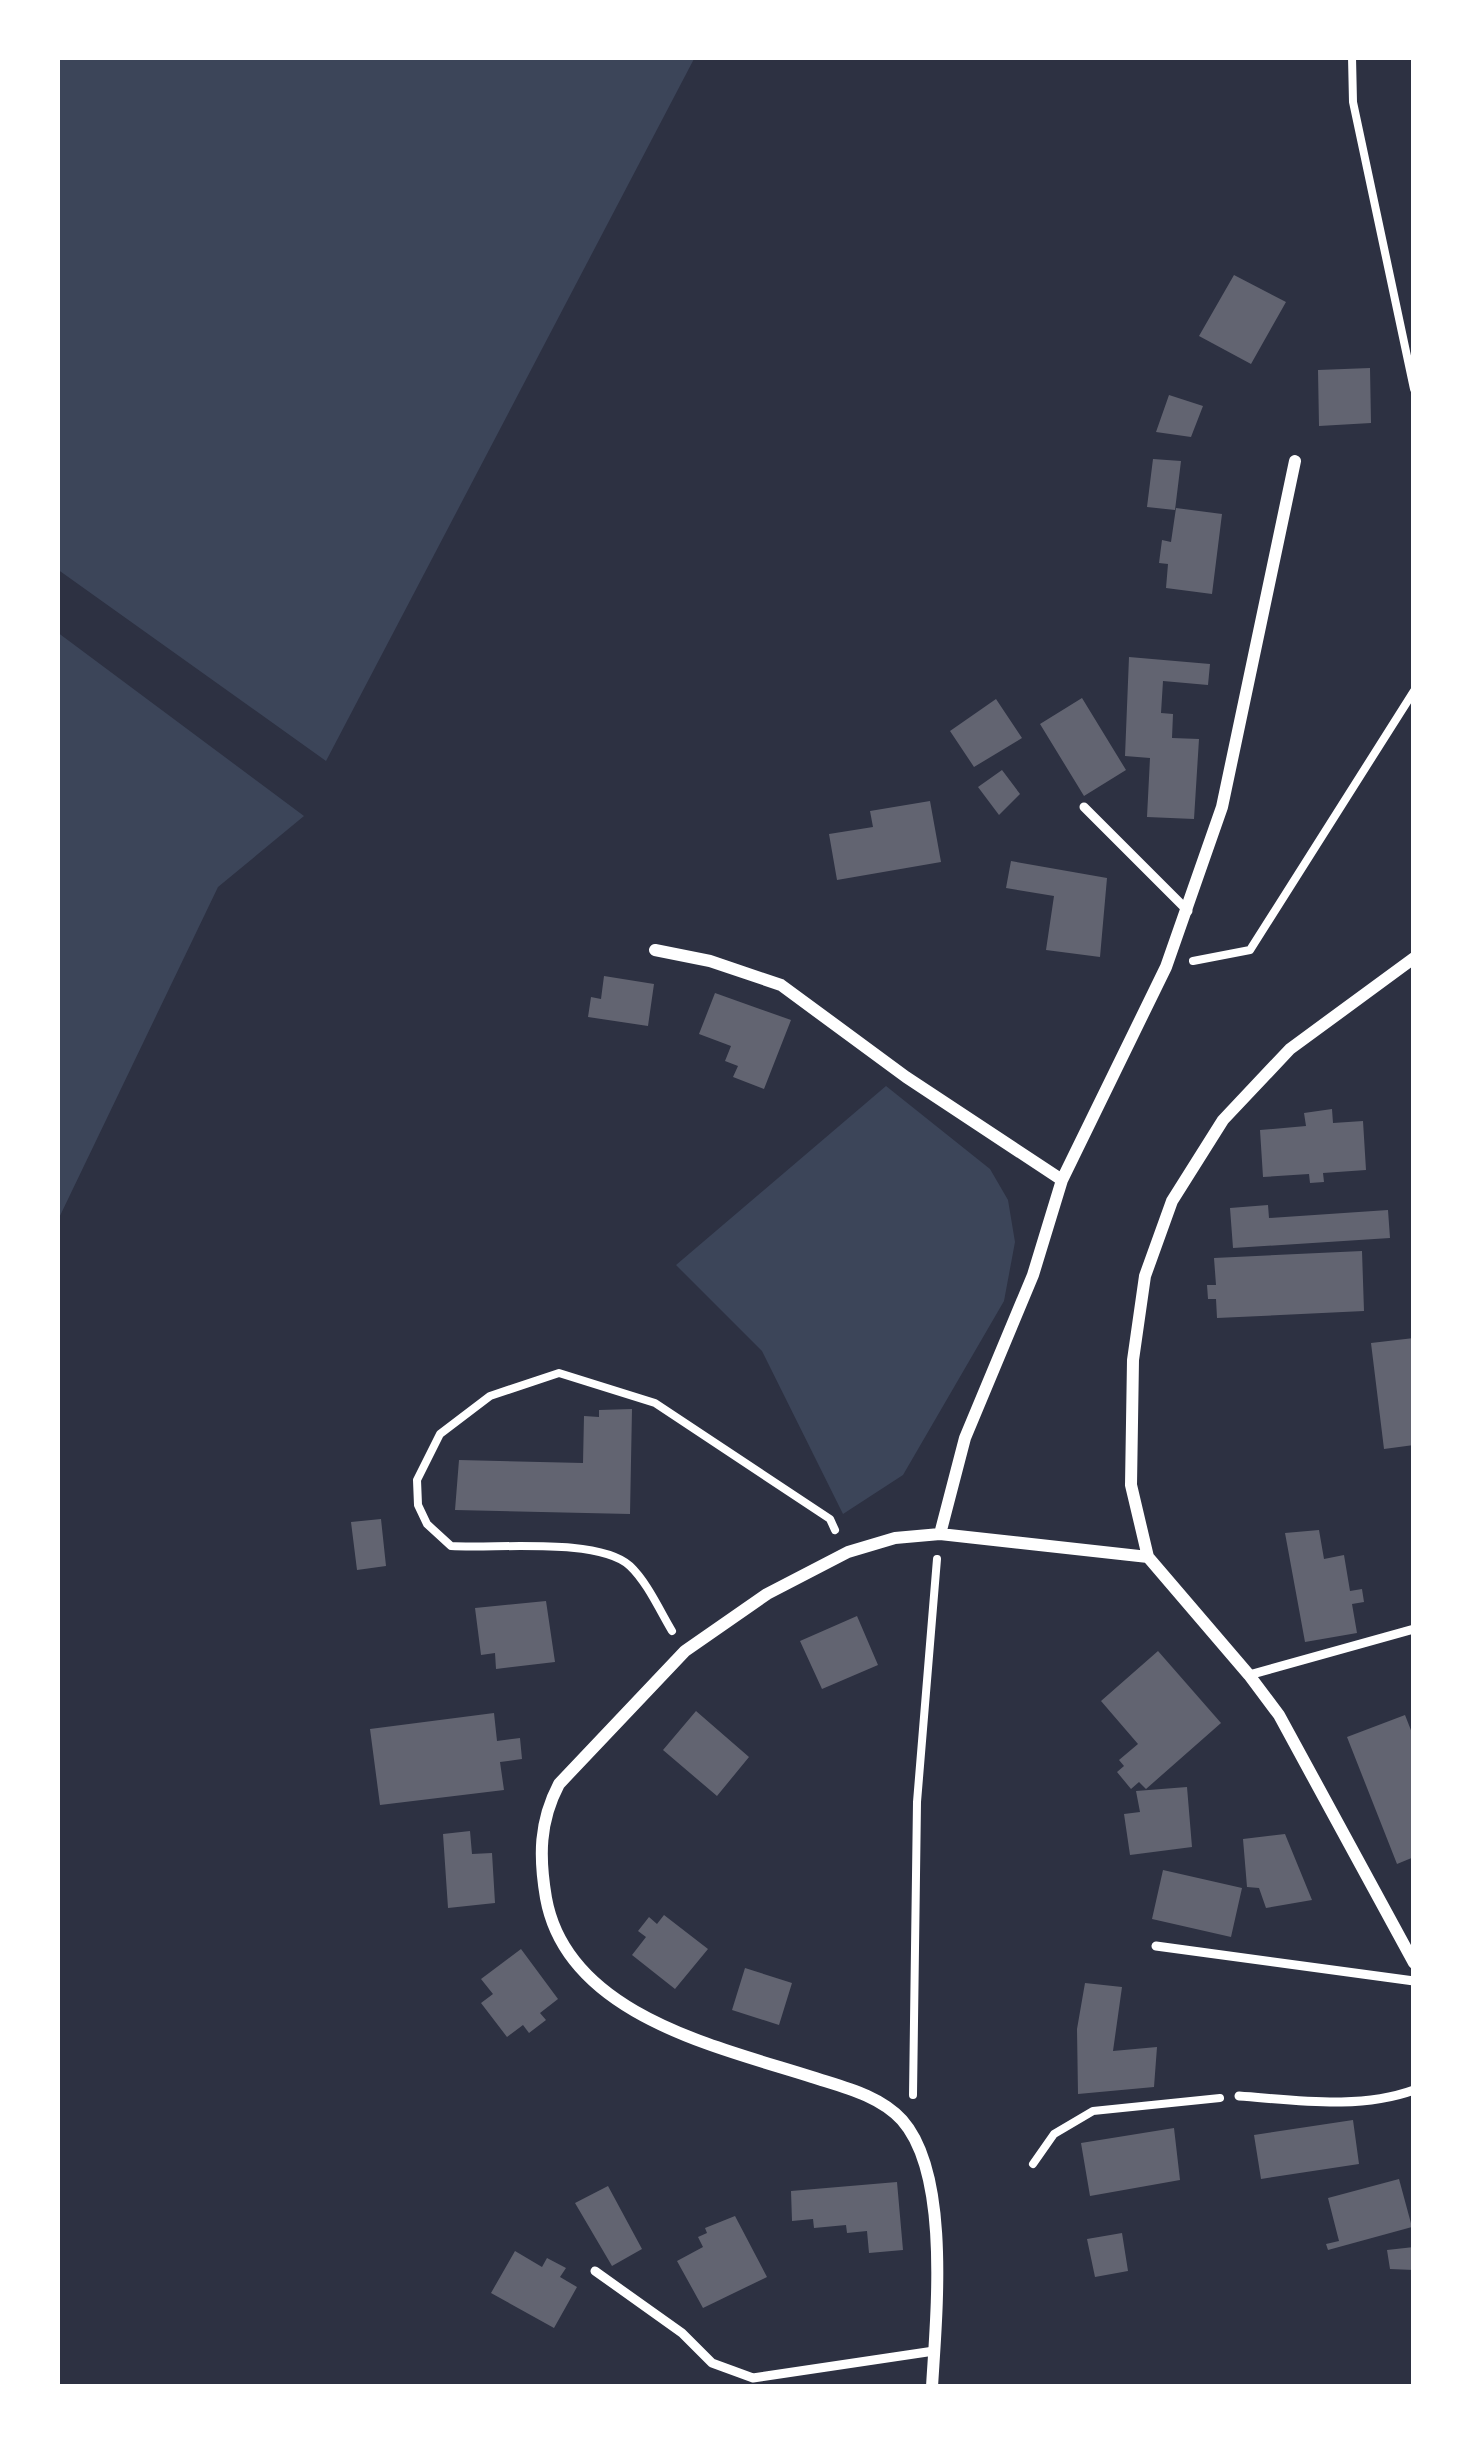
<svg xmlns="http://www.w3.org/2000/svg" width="1471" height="2444" viewBox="0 0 1471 2444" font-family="'Asap Condensed',sans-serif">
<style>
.green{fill:#3c4559}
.building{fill:#626471}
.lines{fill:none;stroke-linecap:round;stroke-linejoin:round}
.path{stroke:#fff;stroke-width:8}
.service{stroke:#fff;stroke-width:9}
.minor{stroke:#fff;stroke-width:12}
</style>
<rect width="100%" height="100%" fill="#2d3142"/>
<path class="green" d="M57,57h638l-369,704 -269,-192z
M57,632l247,184 -86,71 -161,335z
M886,1086l104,83 18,31 7,42 -11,59 -101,174 -60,39 -81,-163 -86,-86z"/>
<path class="building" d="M1234,275l52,27 -35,62 -52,-28z
M1370,368l1,55 -52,3 -1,-56z
M1169,395l34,11 -12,31 -35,-5z
M1153,459l28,2 -6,49 -28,-3z
M1176,508l46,6 -10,80 -46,-6 2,-24 -9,-1 3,-23 9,2z
M1129,657l81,7 -2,21 -45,-4 -2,32 12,1 -1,24 27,1 -5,80 -47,-2 3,-59 -25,-2z
M1082,698l44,72 -42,26 -44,-72z
M996,699l26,39 -48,29 -24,-36z
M1002,770l18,24 -21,21 -21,-28z
M930,801l11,61 -104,18 -8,-46 44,-7 -3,-16z
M1011,861l96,17 -7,79 -54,-7 8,-54 -48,-8z
M604,976l50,8 -6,42 -60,-9 3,-20 10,2z
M715,993l76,27 -27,69 -31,-12 5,-11 -13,-5 6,-15 -32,-12z
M1332,1109l1,14 30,-2 3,49 -43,3 1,9 -14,1 -1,-9 -46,3 -3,-47 46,-4 -2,-13z
M1268,1205l1,13 119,-8 2,28 -157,10 -3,-40z
M1362,1251l2,60 -147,7 -1,-19h-8l-1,-14h9l-2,-27z
M1414,1338v107l-30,4 -13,-106z
M632,1409l-2,105 -175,-4 4,-50 124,3 1,-47 15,1v-7z
M381,1519l5,47 -29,4 -6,-48z
M1319,1530l5,29 20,-4 6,36 12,-2 2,13 -12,2 5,29 -52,9 -20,-109z
M546,1601l9,61 -59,7 -1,-16 -14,2 -6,-47z
M857,1616l21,49 -56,24 -22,-48z
M1158,1651l63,72 -75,66 -7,-7 -8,7 -14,-17 7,-6 -5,-6 19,-16 -37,-43z
M696,1711l53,46 -32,39 -54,-46z
M494,1713l3,28 23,-3 2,21 -22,3 4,28 -124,15 -10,-76z
M1405,1715l9,23v119l-17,7 -50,-127z
M1187,1787l5,60 -62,8 -6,-41 16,-2 -4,-21z
M470,1831l2,23 20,-1 3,50 -47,5 -5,-74z
M1285,1834l27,66 -46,8 -7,-20 -12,-1 -4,-48z
M1163,1870l79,18 -11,49 -79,-18z
M664,1915l44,34 -33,40 -43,-34 14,-18 -8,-6 11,-14 8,7z
M521,1949l37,50 -18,14 6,7 -17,13 -6,-8 -16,12 -26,-34 12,-9 -12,-15z
M745,1968l47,15 -13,42 -47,-15z
M1085,1983l37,4 -9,64 44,-4 -3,40 -76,7 -1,-65z
M1353,2120l6,44 -98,15 -7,-44z
M1174,2128l6,52 -90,16 -9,-53z
M1399,2179l13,48 -84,23 -2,-6 13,-3 -11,-43z
M897,2182l6,68 -34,3 -2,-22 -20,2 -1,-8 -32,3 -1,-9 -21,2 -1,-30z
M608,2186l34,63 -30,17 -37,-63z
M735,2216l32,61 -64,31 -26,-47 26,-14 -5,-10 9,-4 -2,-5z
M1122,2233l6,38 -33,6 -8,-38z
M1414,2247v23l-24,-1 -3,-19z
M515,2251l27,16 5,-9 19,10 -6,9 17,10 -23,41 -63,-35z"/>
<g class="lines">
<path class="path" d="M1352,57l1,45 61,287
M1193,961l57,-11 164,-259
M672,1631c-12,-20 -25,-49 -42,-65 -32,-29 -135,-17 -179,-20l-24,-22 -9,-19 -1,-25 23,-46 50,-38 69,-23 96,30 175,116 5,11
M913,2095l4,-293 20,-243
M1033,2164l21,-30 39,-23 127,-13"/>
<path class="service" d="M1084,807l104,104
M1249,1675l165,-46
M1156,1946l258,35
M1239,2096c57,4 120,14 175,-6
M595,2271l87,62 30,30 41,15 181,-27"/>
<path class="minor" d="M655,950l55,11 71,24 125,92 156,103
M940,1534l25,-96 68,-163 29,-95 104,-213 56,-160 73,-346
M1148,1557l-17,-72 2,-125 12,-84 27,-75 51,-81 67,-71 124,-91
M932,2387c4,-70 19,-212 -30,-267 -23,-25 -59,-33 -90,-43 -94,-30 -245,-62 -266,-179 -7,-41 -7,-76 13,-114l126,-133 82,-57 81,-42 47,-14 45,-4 208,23 101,118 30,40 135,248"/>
</g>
<rect width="1471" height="2444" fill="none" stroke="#ffffff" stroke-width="120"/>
</svg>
